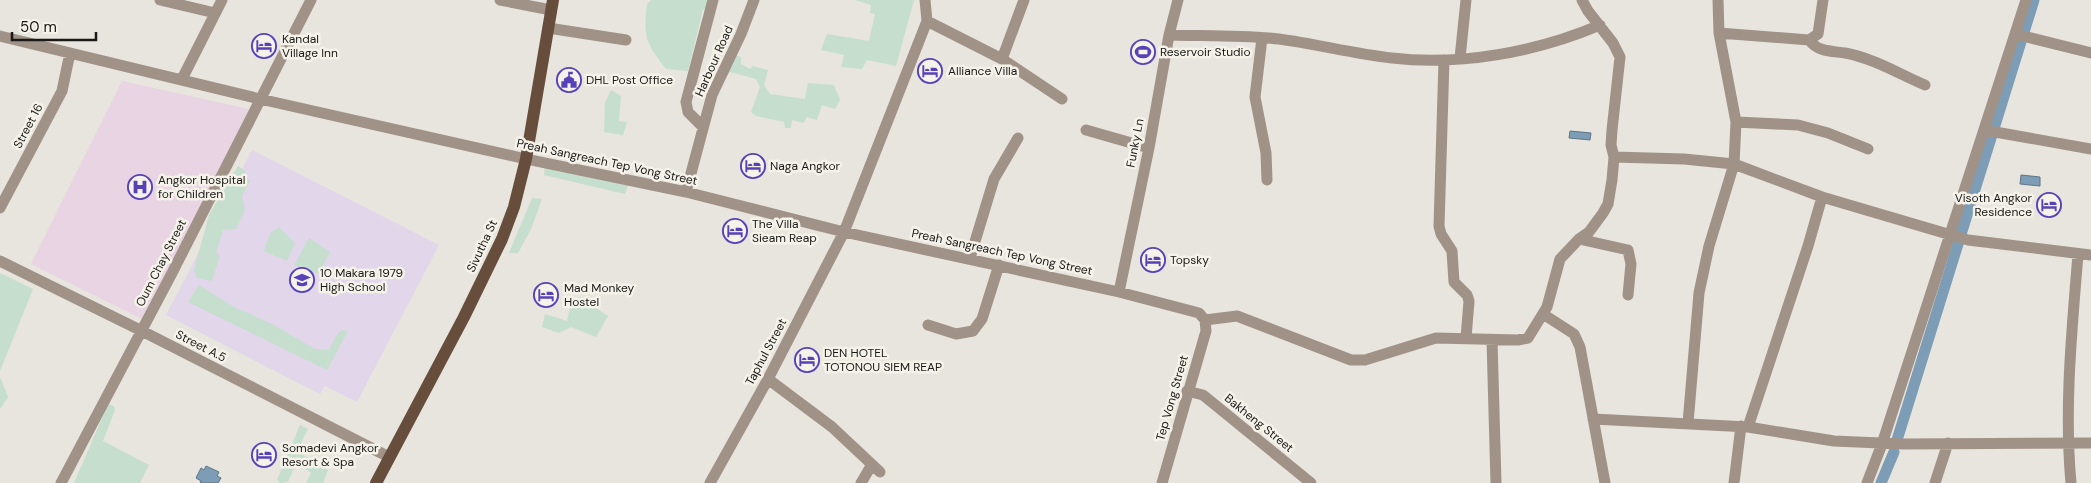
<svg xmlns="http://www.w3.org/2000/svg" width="2091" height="483" viewBox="0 0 2091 483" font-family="'DM Sans',sans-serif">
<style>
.education{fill:#e2d6ea}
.medical{fill:#e9d4e3}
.green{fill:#c5decd}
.water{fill:#7c9db5;stroke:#5f7586}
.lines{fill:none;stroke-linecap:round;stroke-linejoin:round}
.canal{stroke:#7c9db5;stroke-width:11}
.minor{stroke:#a19288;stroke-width:11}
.major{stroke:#674e3c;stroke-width:12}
.labels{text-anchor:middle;stroke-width:5;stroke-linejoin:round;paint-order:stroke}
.poi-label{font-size:12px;fill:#1a1917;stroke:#f5f2ea;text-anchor:start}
.street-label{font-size:12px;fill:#1a1917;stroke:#f5f2ea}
</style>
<rect width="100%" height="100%" fill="#e7e5dd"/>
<path class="education" d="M252,150l187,95 -82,157 -32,-16 -5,8 -154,-79z"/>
<path class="medical" d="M122,81l127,28 -105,211 -113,-56z"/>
<path class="green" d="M651,0h57l-2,9h-3l-15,62 -22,-2c-20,-26 -23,-32 -19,-65z
M855,0h59l-18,66 -29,-6 -5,9 -21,-2 3,-12 -23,-5 6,-16 42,7 6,-27 -5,-1 1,-8z
M734,55l7,2v7l9,5 3,-3 15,4 -4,15 6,9 35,5 3,-16 26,2 6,15 -5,9 -13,-4 -5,15 -10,-3 -4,6 -11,-3 -1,8h-6l-1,-6 -28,-6 -5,-4 9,-25 -4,-8 -26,-7 -5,5z
M611,90l10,6 -2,25 8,1 -4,13 -19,-3 1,-29z
M545,165l83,20 -3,9 -81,-19z
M238,166l7,5v6l5,4 -8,15 3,14 -9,19 -13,1 -7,23 4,3 -8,25 -15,-3 -3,-8 15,-55z
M532,198l10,1 -11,30 -13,24h-9z
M279,227l16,16 -8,18 -23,-10 6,-18z
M309,238l21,14 -12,22 -24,-9z
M0,273l33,16 -33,82z
M199,285l35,22 38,17 43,25 14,1 7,-14 5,-6 7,1 -21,39 -139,-68z
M580,297l28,19 -12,21 -25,-10 -12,6 -17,-6 3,-13 22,7 4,-19z
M0,377l8,20 -8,12z
M108,404l6,2 1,4 -12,31 46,24 -9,18h-66z
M300,425l8,4 -11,22 31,19 -5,13h-17l5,-10 -14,-12 -9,21 -8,1 -3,-3z"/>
<path class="water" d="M1570,131l21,2 -1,7 -21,-2z
M2021,175l19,2v9l-20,-2z
M206,466l13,6 -2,4 4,2 -3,5h-18l1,-2 -5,-3 5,-10 3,2z"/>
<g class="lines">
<path class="canal" d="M1897,440l137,-440
M1881,483l13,-31"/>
<path class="minor" d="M160,0l55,13
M500,0l51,10
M927,21l75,38 60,40
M548,28l78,12
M1719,33l90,7 9,-6 5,-34
M2015,34l76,19
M1169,35c37,1 74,0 110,4 38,5 75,15 113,19 68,8 145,-6 208,-33
M0,36l260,63 266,60 160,33 158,40 275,60 80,21 6,7
M1262,38l-7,59 11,56 1,27
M1809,40c9,12 22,11 36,13 28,5 54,21 80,32
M1460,58l6,-58
M1002,59l22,-59
M1444,60l-5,166 2,8 11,17 2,31 13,13 2,6 -3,37
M182,79l40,-79
M1736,122l62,3 30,8 40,16
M703,127l-15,-15 -2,-10 27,-102
M1086,130l63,18
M1984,130l107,19
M1614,157l70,2 50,5 88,33 146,43 123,15
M686,192l26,-97 29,-61 13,-34
M0,208l62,-117 8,-38
M1579,239l49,11 3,14 -3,31
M970,258l24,-79 24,-41
M0,261l142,70 247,126
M1119,292l30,-144 20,-113 9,-35
M1543,314l31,20 6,13 25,136
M1205,320l32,-4 114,44h14l71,-22 82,2 10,-2 19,-31 13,-48 19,-20 10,-7 14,-19 5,-9 4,-24 2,-23 -3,-12 1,-15 8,-73 -7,-14 -25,-32 -6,-11
M928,325l28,9 17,-3 9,-12 17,-54
M1492,340l4,143
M768,379l64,48 48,45
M1187,391l16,4 108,88
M1593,419l155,8 86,14 69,3 188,-1
M1688,423l11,-130 10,-47 25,-82 2,-42 -17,-89 -1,-33
M1748,427l60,-181 14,-49
M61,483l110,-208 140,-275
M710,483l58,-104 76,-147 83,-211 -2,-21
M861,483l10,-17
M1162,483l44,-152 -1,-11
M1734,483l7,-57
M1867,483l15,-39 144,-444
M1935,483l13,-40
M2071,483c-7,-76 1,-153 7,-229"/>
<path class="major" d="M376,483l88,-166 38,-78 12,-32 12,-48 27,-159"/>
</g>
<defs>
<symbol id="hotel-ring" viewBox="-11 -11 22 22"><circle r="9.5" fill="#f5f2ea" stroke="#5741b9" stroke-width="1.5"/><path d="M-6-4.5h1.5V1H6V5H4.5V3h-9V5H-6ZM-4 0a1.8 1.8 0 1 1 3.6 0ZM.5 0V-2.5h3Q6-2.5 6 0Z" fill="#5741b9"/></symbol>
<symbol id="stadium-ring" viewBox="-11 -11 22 22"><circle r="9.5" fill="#f5f2ea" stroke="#5741b9" stroke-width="1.5"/><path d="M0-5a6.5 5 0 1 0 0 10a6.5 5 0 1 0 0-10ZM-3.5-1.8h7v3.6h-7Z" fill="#5741b9"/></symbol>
<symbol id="civic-ring" viewBox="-11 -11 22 22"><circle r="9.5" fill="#f5f2ea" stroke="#5741b9" stroke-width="1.5"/><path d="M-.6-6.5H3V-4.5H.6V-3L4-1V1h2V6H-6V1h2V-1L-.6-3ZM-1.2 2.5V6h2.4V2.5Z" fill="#5741b9"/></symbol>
<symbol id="hospital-ring" viewBox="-11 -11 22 22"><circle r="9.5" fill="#f5f2ea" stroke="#5741b9" stroke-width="1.5"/><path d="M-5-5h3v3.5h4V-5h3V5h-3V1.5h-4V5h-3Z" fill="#5741b9"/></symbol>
<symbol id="school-ring" viewBox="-11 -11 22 22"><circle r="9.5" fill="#f5f2ea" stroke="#5741b9" stroke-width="1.5"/><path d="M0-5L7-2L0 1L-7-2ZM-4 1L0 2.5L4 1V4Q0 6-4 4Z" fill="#5741b9"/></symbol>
</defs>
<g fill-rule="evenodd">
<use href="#hotel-ring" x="250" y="32" width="28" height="28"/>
<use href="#stadium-ring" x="1129" y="38" width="28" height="28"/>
<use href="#hotel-ring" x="916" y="57" width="28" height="28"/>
<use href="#civic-ring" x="555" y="66" width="28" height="28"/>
<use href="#hotel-ring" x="739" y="152" width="28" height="28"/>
<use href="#hospital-ring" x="126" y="173" width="28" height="28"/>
<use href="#hotel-ring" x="2035" y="191" width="28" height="28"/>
<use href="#hotel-ring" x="721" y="217" width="28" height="28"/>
<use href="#hotel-ring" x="1139" y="246" width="28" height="28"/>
<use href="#school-ring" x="288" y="266" width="28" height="28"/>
<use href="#hotel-ring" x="532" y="281" width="28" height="28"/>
<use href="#hotel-ring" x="793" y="346" width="28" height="28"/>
<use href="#hotel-ring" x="250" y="441" width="28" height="28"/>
</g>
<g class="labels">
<g class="poi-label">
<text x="282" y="43">Kandal<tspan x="282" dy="14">Village Inn</tspan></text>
<text x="1160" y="56">Reservoir Studio</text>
<text x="948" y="75">Alliance Villa</text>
<text x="586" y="84">DHL Post Office</text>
<text x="770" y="170">Naga Angkor</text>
<text x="158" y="184">Angkor Hospital<tspan x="158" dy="14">for Children</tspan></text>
<text x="2032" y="202" text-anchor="end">Visoth Angkor<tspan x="2032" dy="14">Residence</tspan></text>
<text x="752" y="228">The Villa<tspan x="752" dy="14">Sieam Reap</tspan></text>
<text x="1170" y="264">Topsky</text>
<text x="320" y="277">10 Makara 1979<tspan x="320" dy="14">High School</tspan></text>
<text x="564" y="292">Mad Monkey<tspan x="564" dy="14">Hostel</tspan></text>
<text x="824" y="357">DEN HOTEL<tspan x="824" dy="14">TOTONOU SIEM REAP</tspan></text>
<text x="282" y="452">Somadevi Angkor<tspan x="282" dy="14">Resort &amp; Spa</tspan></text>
</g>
<g class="street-label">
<text transform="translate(714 61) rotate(-66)" y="4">Harbour Road</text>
<text transform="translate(28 126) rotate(-62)" y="4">Street 16</text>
<text transform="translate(1135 143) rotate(-79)" y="4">Funky Ln</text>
<text transform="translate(607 162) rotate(12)" y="4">Preah Sangreach Tep Vong Street</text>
<text transform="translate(482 246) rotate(-65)" y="4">Sivutha St</text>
<text transform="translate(1002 252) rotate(12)" y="4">Preah Sangreach Tep Vong Street</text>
<text transform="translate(161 263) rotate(-63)" y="4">Oum Chay Street</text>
<text transform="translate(201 346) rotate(27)" y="4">Street A.5</text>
<text transform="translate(766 352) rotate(-62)" y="4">Taphul Street</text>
<text transform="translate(1172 398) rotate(-74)" y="4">Tep Vong Street</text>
<text transform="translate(1259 423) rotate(39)" y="4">Bakheng Street</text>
</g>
</g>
<path d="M12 32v8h84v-8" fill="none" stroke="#1a1917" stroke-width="2.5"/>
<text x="20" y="32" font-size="15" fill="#1a1917" stroke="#f5f2ea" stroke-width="4" paint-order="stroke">50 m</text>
</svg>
